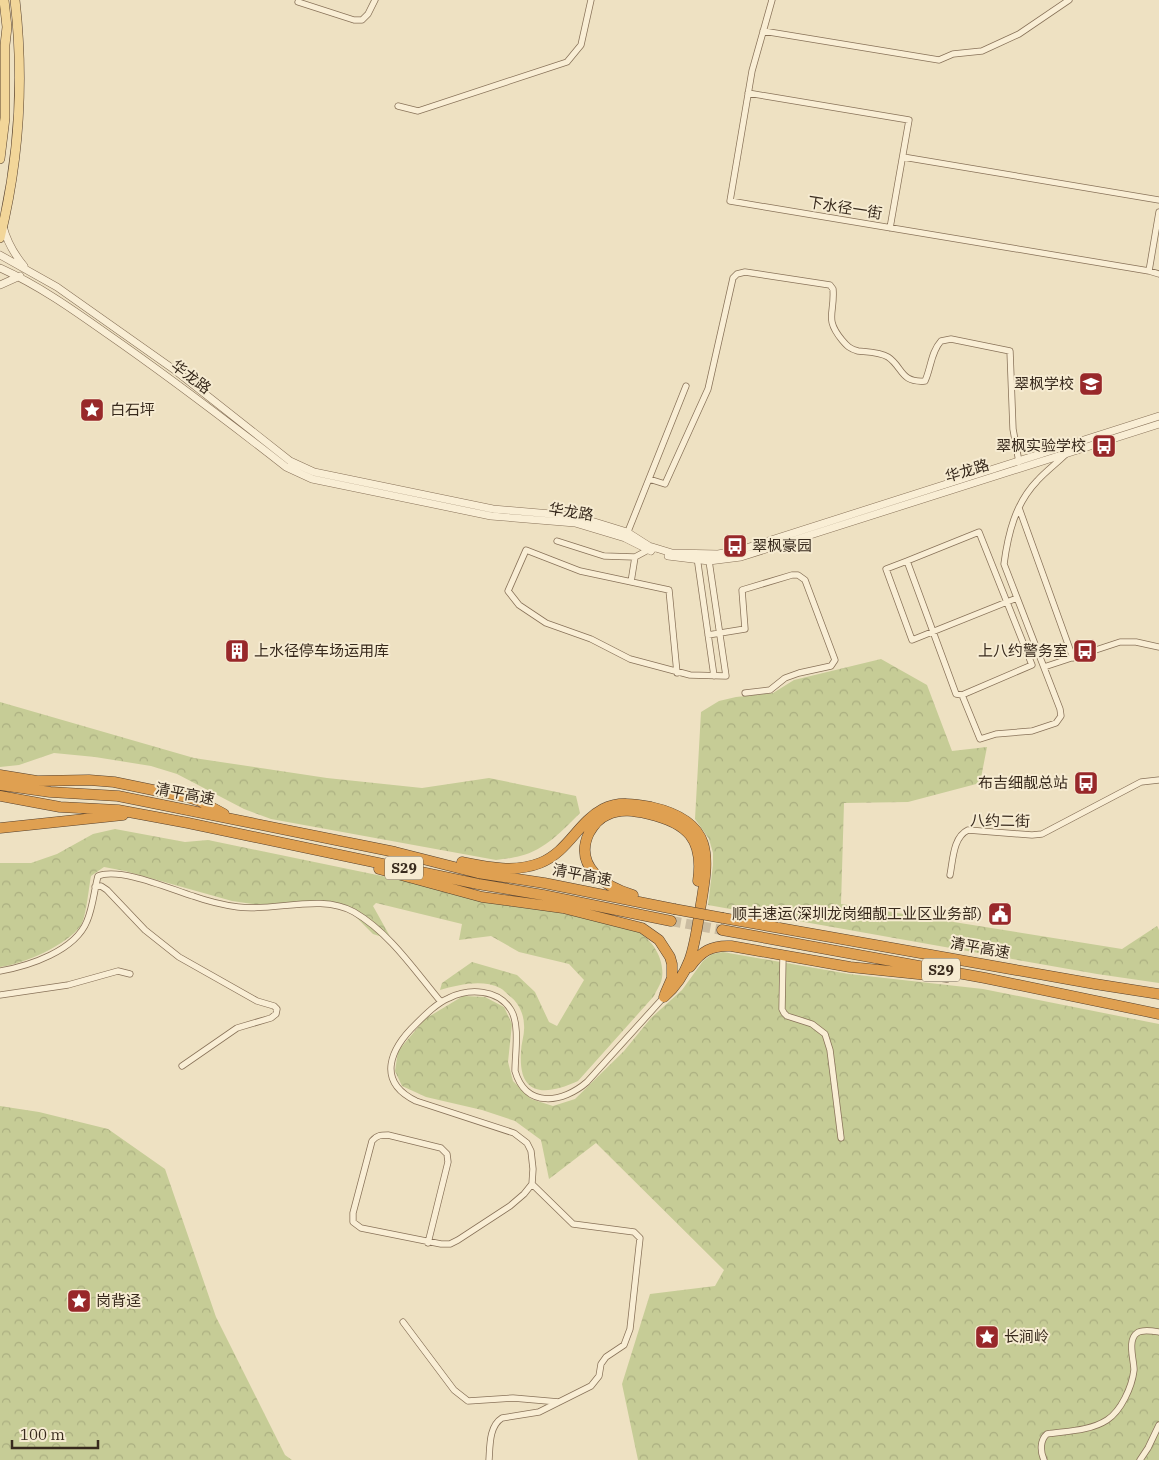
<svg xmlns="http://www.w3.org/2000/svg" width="1159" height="1460" viewBox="0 0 1159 1460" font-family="'IBM Plex Serif','Noto Sans SC',serif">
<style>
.forest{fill:url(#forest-crowns)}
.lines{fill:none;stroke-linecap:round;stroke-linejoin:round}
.motorway-tunnel{stroke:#cabca1;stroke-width:10;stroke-dasharray:10 5;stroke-linecap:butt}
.minor-casing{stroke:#887259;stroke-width:7}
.tertiary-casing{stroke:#887259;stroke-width:8}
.primary-casing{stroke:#56402d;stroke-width:10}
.motorway-casing{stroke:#56402d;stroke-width:11}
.minor{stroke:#f9eed5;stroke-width:5.5}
.tertiary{stroke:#f9eed5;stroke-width:7}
.primary{stroke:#f2d699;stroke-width:9}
.motorway{stroke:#dfa051;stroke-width:10}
.motorway-bridge-casing{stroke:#56402d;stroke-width:11;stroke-linecap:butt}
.motorway-bridge{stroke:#dfa051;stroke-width:10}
.labels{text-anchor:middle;stroke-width:4;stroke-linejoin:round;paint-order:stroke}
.shield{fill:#f6ebd1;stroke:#716453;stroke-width:1}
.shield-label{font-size:14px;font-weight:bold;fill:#382a1d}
.street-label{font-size:15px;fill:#382a1d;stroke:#f6ebd1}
.poi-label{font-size:15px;fill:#382a1d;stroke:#f6ebd1;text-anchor:end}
</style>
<defs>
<pattern id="forest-crowns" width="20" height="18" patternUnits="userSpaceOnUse" patternTransform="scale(1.25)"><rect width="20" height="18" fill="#c6cc96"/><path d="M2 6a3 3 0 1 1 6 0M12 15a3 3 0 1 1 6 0" fill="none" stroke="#abaf81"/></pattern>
</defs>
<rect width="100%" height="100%" fill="#eee1c2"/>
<path class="forest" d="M881,659l46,26 25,66 35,-4 -7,36 -72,19 -64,1 -3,101 281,45 35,-23 2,4v53l-62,-9 -389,-69 5,-40v-12l-4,-14 -14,-20 6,-107 18,-11 17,-4 37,-4 21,-13z
M0,702l194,56 133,20 95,10 67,-10 87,18 4,17c-17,17 -35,37 -60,43 -7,2 -16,3 -24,4l-225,-41 -27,-10 -67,-35 -26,-8 -56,-9 -41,-4 -35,12 -19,2z
M115,829l70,13 23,-2 411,85c5,2 11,3 15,5 19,8 33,32 27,52 -2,5 -5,9 -7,14l-76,85c-33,15 -60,16 -57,-29 0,-9 4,-18 3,-27 0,-10 -5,-21 -12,-27 -4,-3 -8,-8 -12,-10 -18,-9 -42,-3 -60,2l2,-7 30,-21 45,13 18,17 14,30 8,4 27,-46 -15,-16 -50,-12 -28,-16 -32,4 3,-16 -86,-21 -3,3 19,34 -19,-6 -21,-21 -36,-12 -56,4 -28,-4 -107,-30 -21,-4 -13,9c-2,10 -5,42 -10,49 -13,20 -58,39 -81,42v-104h31l26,-9 36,-20z
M723,952l126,22 134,15 176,35v436h-521l-16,-76 28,-90 65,-8 9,-16 -128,-127 -47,36 -8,-39 -26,-19 -33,-11 -56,-13 -24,-11 -7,-15 3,-20 27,-32 38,-23 22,1 19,10 8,17 -4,38 5,19 18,18 22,7 22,-7 49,-48 27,-33 31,-28 21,-29 9,-7z
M0,1106l39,6 69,17 57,40 51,148 69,138 7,5h-292z"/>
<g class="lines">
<path class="motorway-tunnel" d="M671,921l51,9"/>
<defs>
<path id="minor" d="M772,0l-20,71 -22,130 419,70 10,3
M298,2l56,18h8l6,-6 7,-14
M763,31l176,29 14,-6 29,-3 37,-17 50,-34
M748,93l161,27 -19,108
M398,106l20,5 149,-49 14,-17 10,-45
M903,157l256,43
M1149,271l10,-59
M649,479l16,5 43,-95 25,-111 4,-4 8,-2 85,13 3,4c2,25 -9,29 9,51 5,6 8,9 16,11 9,1 22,1 30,6 15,10 12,26 37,24 6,-13 6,-29 16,-40l10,-2 59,12 3,78 6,33
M1019,508l54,150
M627,534l59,-148
M557,541l47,15 31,1
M697,557l17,119
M907,561l-21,8 26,71 105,-42
M631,582l4,-25 13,-7v-2
M708,635l37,-6 -3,-39 50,-15h6l7,5 30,80 -4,6 -32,7 -14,5 -15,12 -25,3
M1044,667l76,-25h16l23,5
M677,673l-8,-83 -89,-19 -54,-21 -18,41 11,14 27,18 45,16 39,20 60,16 36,1 -18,-122
M962,695l70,-30 -53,-133 -72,29 49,133 6,1 18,44 16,-5 36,-3 24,-8 5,-7 -1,-7 -56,-145c4,-30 11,-60 33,-83 9,-10 20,-18 29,-27
M950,875c3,-15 3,-38 18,-45l64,5 10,-1 99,-52 18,-2
M95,887l6,-1 6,4 38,40 34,27 78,44 17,5 3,3 -1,5 -5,4 -34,10 -55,38
M783,956l-1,53 2,4 3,3 25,8 13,10 5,16 11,88
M0,971c29,-5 75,-20 87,-50 6,-14 7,-30 11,-45 22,-9 72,13 95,20 14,5 30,9 45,11 37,5 83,-14 116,5 36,21 61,59 87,90
M0,995l68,-10 50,-14 12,3
M428,1243l20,-81 -1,-8 -6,-6 -53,-13c-7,0 -11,0 -16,6l-19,72v9l8,6 80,16h9l8,-4 52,-34 14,-12 8,-10 1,-15 -2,-18 -4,-8 -13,-10 -98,-32c-41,-20 -25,-53 0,-77 10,-10 21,-21 33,-26 20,-10 49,-9 62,12 9,15 4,44 4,61 11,38 48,32 72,11l77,-85
M403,1322l51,68 14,11 45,-3 46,4
M489,1460c1,-14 0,-34 13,-42l37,-6 52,-26 8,-10 2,-12 5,-7 18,-12 6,-16 10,-91 -6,-6 -61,-8 -41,-40
M1044,1460c-4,-9 -4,-20 3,-26 20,-3 43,-3 60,-14 14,-9 25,-33 27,-50 0,-10 -7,-30 3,-37 5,-4 16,-2 22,-1
M1140,1460l8,-12 11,-23"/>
<path id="tertiary" d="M3,226c4,16 11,28 21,40
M0,255l57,32 119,84 114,90 24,11 179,37 82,7 52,16 22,14 23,7 46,1 22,-4 419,-134
M0,268c38,17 72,41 106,65 62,43 121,88 180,134l26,12 179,37 84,7 50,15 26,13
M0,285l20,-9
M668,556l41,5 32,-4 418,-133"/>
<path id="primary" d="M0,159l5,-41v-73l2,-18 -3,-27
M0,238c19,-77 24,-159 15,-238"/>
<path id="motorway" d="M0,775l37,6 52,-1 25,2 73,15 13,4 24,13
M0,785l50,7 68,4 277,56 83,21 66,10 130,26
M0,796l60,11 58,3 70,13 290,61 65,11 128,26
M0,828l123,-13
M462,862c25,5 53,11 78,1 28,-11 38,-41 63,-54 15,-8 32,-5 48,-2 68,15 57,54 48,109 -5,33 -9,58 -35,81
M379,869l103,28 81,11 79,20 17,12 11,17 2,7v14l-7,16
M633,895c-27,-8 -60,-28 -44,-62 4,-7 10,-15 18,-18 14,-7 28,-4 42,-1 38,9 55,25 49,67
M723,918l372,66 64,10
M722,930l263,48 174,36
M690,967c11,-16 22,-22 41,-21l119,21 97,10"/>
</defs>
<use href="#minor" class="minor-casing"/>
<use href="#tertiary" class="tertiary-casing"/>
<use href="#primary" class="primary-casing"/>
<use href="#motorway" class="motorway-casing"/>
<use href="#minor" class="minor"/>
<use href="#tertiary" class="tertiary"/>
<use href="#primary" class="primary"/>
<use href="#motorway" class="motorway"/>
<defs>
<path id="motorway-bridge" d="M674,909l49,9"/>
</defs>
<use href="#motorway-bridge" class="motorway-bridge-casing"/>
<use href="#motorway-bridge" class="motorway-bridge"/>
</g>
<defs>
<symbol id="school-square" viewBox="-11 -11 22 22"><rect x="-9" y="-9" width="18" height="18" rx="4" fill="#98282a" stroke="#f6ebd1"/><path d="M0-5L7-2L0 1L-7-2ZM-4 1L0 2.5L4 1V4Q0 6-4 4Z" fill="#fff"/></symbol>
<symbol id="sight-square" viewBox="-11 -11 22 22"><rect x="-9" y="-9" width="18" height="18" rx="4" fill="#98282a" stroke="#f6ebd1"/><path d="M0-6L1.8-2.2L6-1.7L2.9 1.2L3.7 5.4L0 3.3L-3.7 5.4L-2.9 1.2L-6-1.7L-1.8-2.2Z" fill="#fff"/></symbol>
<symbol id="bus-square" viewBox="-11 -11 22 22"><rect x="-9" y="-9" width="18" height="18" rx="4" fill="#98282a" stroke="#f6ebd1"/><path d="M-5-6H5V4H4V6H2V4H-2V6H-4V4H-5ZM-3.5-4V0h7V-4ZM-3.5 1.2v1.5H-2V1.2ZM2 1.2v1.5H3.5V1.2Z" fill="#fff"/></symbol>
<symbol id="building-square" viewBox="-11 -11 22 22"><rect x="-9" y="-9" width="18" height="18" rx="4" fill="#98282a" stroke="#f6ebd1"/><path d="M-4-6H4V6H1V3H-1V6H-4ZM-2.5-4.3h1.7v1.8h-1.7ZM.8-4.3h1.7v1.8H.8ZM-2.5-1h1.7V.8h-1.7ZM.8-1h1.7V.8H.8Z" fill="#fff"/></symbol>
<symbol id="civic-square" viewBox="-11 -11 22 22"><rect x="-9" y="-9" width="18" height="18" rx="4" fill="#98282a" stroke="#f6ebd1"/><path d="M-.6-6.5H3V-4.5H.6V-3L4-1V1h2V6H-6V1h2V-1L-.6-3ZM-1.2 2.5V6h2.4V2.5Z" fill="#fff"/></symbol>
</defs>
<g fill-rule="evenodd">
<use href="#school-square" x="1077" y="370" width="28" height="28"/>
<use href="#sight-square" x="78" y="396" width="28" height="28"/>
<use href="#bus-square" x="1090" y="432" width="28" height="28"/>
<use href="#bus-square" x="721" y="532" width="28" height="28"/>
<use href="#building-square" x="223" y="637" width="28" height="28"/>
<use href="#bus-square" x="1071" y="637" width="28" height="28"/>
<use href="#bus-square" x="1072" y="769" width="28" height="28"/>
<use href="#civic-square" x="986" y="900" width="28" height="28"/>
<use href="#sight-square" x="65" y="1287" width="28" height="28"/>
<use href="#sight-square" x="973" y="1323" width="28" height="28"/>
</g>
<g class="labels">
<g class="shield">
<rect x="385" y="856.5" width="38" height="23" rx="4"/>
<rect x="922" y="958.5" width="38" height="23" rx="4"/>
</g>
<g class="shield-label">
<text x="404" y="873">S29</text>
<text x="941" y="975">S29</text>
</g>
<g class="street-label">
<text transform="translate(845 208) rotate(9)" y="5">下水径一街</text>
<text transform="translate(191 377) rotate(37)" y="5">华龙路</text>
<text transform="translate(967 471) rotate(-17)" y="5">华龙路</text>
<text transform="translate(571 512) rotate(9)" y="5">华龙路</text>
<text transform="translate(185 794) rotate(11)" y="5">清平高速</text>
<text transform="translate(1000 821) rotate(1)" y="5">八约二街</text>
<text transform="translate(582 875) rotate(11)" y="5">清平高速</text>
<text transform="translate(980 948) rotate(10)" y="5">清平高速</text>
</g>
<g class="poi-label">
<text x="1074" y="389">翠枫学校</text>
<text x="110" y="415" text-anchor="start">白石坪</text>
<text x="1086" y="451">翠枫实验学校</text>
<text x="752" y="551" text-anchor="start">翠枫豪园</text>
<text x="254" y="656" text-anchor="start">上水径停车场运用库</text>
<text x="1068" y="656">上八约警务室</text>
<text x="1068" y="788">布吉细靓总站</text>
<text x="982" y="919">顺丰速运(深圳龙岗细靓工业区业务部)</text>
<text x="96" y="1306" text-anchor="start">岗背迳</text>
<text x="1004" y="1342" text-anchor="start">长涧岭</text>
</g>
</g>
<path d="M12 1440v8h86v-8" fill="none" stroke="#382a1d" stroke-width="2.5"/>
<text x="20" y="1440" font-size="15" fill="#382a1d" stroke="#f6ebd1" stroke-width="4" paint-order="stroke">100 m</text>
</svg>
